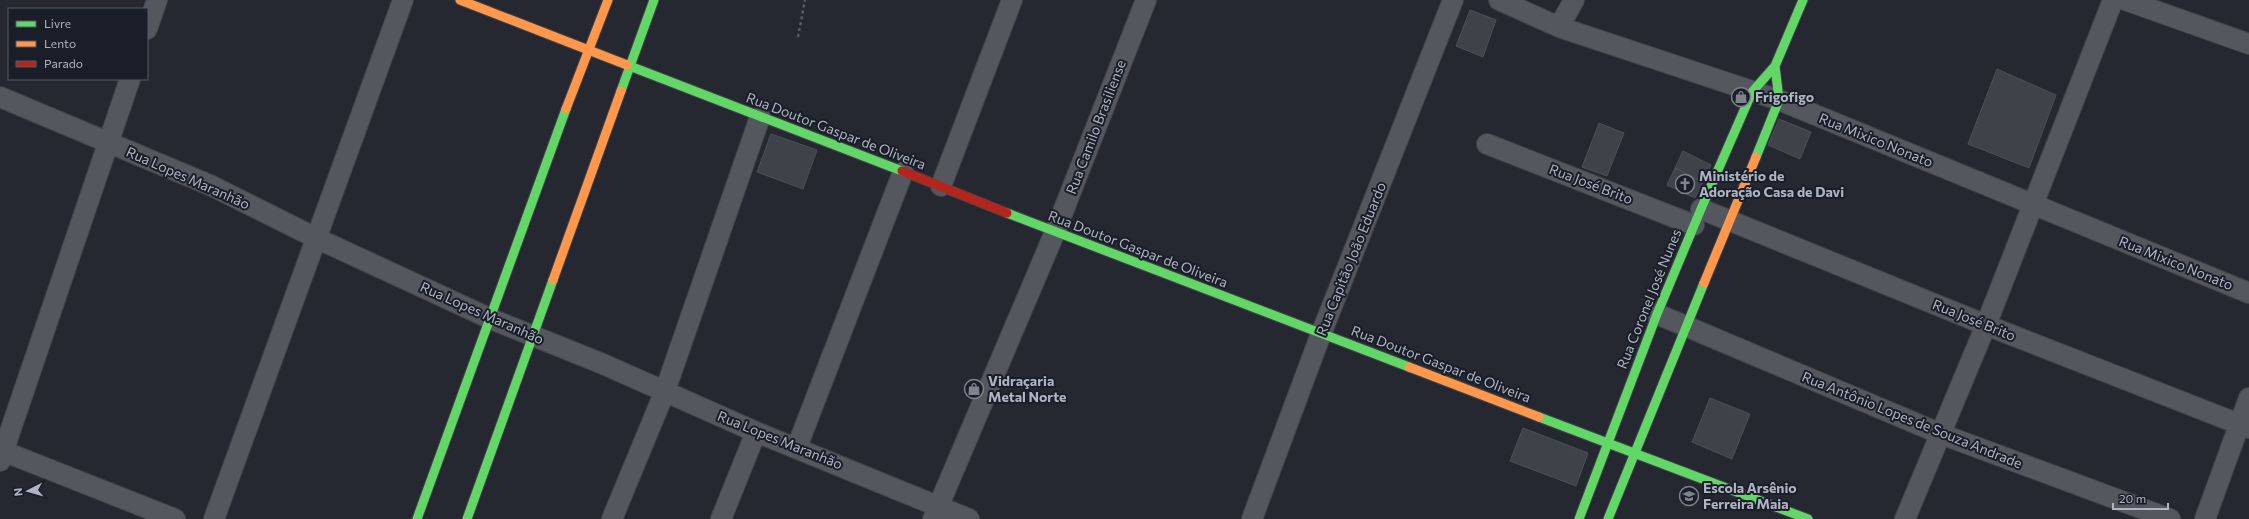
<svg xmlns="http://www.w3.org/2000/svg" width="2249" height="519" viewBox="0 0 2249 519" font-family="Commissioner,sans-serif">
<style>
.building{fill:#3f4248;stroke:#4c5057}
.lines{fill:none;stroke-linecap:round;stroke-linejoin:round}
.street-casing{stroke:#414349;stroke-width:22}
.fast-casing{stroke:#414349;stroke-width:11}
.slow-casing{stroke:#414349;stroke-width:11}
.jam-casing{stroke:#414349;stroke-width:11}
.path{stroke:#585c62;stroke-width:2.5;stroke-dasharray:3 3;stroke-linecap:butt}
.street{stroke:#54575e;stroke-width:20}
.fast{stroke:#63d668;stroke-width:9}
.slow{stroke:#ff974d;stroke-width:9}
.jam{stroke:#b3261e;stroke-width:9}
.labels{text-anchor:middle;stroke-width:4;stroke-linejoin:round;paint-order:stroke}
.poi-label{font-size:14px;font-weight:bold;fill:#aeb4c1;stroke:#1a1e29;text-anchor:start}
.street-label{font-size:14px;fill:#aeb4c1;stroke:#1a1e29}
</style>
<rect width="100%" height="100%" fill="#252830"/>
<path class="building" d="M1470,10l26,10 -13,37 -27,-11z
M1997,69l59,26 -27,73 -61,-24z
M1779,119l32,13 -11,27 -32,-14z
M1599,123l25,10 -17,43 -25,-9z
M771,134l46,16 -14,39 -46,-17z
M1683,151l28,14 -8,17 -28,-14z
M1675,168l28,14 -8,16 -28,-13z
M1710,398l40,16 -18,45 -40,-17z
M1523,428l65,25 -12,33 -66,-25z"/>
<g class="lines">
<defs>
<path id="street" d="M1499,0l60,27 220,73 470,193
M2125,0l124,44
M1559,27l15,-27
M147,29l10,-29
M0,97l212,89 104,52 175,81 112,45 153,68 213,87
M1487,144l207,81
M941,186l71,-186
M1701,209l285,116 263,103
M1657,314l284,120 229,85
M797,447l106,-275
M0,450l175,69
M0,461l130,-382
M214,519l189,-519
M612,519l53,-128 95,-274
M721,519l35,-87
M933,519l122,-287 91,-232
M1252,519l69,-185 132,-334
M1905,519l81,-194 127,-325
M2205,519l44,-121"/>
<path id="fast" d="M627,65l275,106
M621,91l33,-91
M1756,157l23,-57 -4,-34
M1007,213l402,154
M1539,417l269,102
M417,519l149,-410
M467,519l86,-239
M1579,519l78,-205 44,-105 51,-117 23,-26 28,-66
M1608,519l96,-236"/>
<path id="slow" d="M460,0l167,65
M566,109l42,-109
M553,280l68,-189
M1704,283l52,-126
M1409,367l130,50"/>
<path id="jam" d="M902,171l105,42"/>
</defs>
<use href="#street" class="street-casing"/>
<use href="#fast" class="fast-casing"/>
<use href="#slow" class="slow-casing"/>
<use href="#jam" class="jam-casing"/>
<path class="path" d="M798,37l7,-37"/>
<use href="#street" class="street"/>
<use href="#fast" class="fast"/>
<use href="#slow" class="slow"/>
<use href="#jam" class="jam"/>
</g>
<defs>
<symbol id="shop-ring" viewBox="-11 -11 22 22"><circle r="9.5" fill="#1a1e29" stroke="#7e838e" stroke-width="1.5"/><path d="M-5-2.5h2.3a2.7 3.5 0 0 1 5.4 0H5L5.5 6h-11ZM-1.5-2.5h3a1.5 2.3 0 0 0-3 0Z" fill="#7e838e"/></symbol>
<symbol id="church-ring" viewBox="-11 -11 22 22"><circle r="9.5" fill="#1a1e29" stroke="#7e838e" stroke-width="1.5"/><path d="M-1.2-6h2.4v3.5h3.3v2.4h-3.3V6h-2.4V-.1h-3.3v-2.4h3.3Z" fill="#7e838e"/></symbol>
<symbol id="school-ring" viewBox="-11 -11 22 22"><circle r="9.5" fill="#1a1e29" stroke="#7e838e" stroke-width="1.5"/><path d="M0-5L7-2L0 1L-7-2ZM-4 1L0 2.5L4 1V4Q0 6-4 4Z" fill="#7e838e"/></symbol>
</defs>
<g fill-rule="evenodd">
<use href="#shop-ring" x="1730" y="86" width="22" height="22"/>
<use href="#church-ring" x="1674" y="173" width="22" height="22"/>
<use href="#shop-ring" x="963" y="378" width="22" height="22"/>
<use href="#school-ring" x="1678" y="485" width="22" height="22"/>
</g>
<g class="labels">
<g class="poi-label">
<text x="1755" y="102">Frigofigo</text>
<text x="1699" y="181">Ministério de<tspan x="1699" dy="16">Adoração Casa de Davi</tspan></text>
<text x="988" y="386">Vidraçaria<tspan x="988" dy="16">Metal Norte</tspan></text>
<text x="1703" y="493">Escola Arsênio<tspan x="1703" dy="16">Ferreira Maia</tspan></text>
</g>
<g class="street-label">
<text transform="translate(1096 127) rotate(-69)" y="5">Rua Camilo Brasiliense</text>
<text transform="translate(836 131) rotate(21)" y="5">Rua Doutor Gaspar de Oliveira</text>
<text transform="translate(1876 140) rotate(22)" y="5">Rua Mixico Nonato</text>
<text transform="translate(188 178) rotate(24)" y="5">Rua Lopes Maranhão</text>
<text transform="translate(1591 184) rotate(21)" y="5">Rua José Brito</text>
<text transform="translate(1138 249) rotate(21)" y="5">Rua Doutor Gaspar de Oliveira</text>
<text transform="translate(1351 259) rotate(-68)" y="5">Rua Capitão João Eduardo</text>
<text transform="translate(2176 263) rotate(22)" y="5">Rua Mixico Nonato</text>
<text transform="translate(1649 299) rotate(-68)" y="5">Rua Coronel José Nunes</text>
<text transform="translate(482 313) rotate(24)" y="5">Rua Lopes Maranhão</text>
<text transform="translate(1974 320) rotate(22)" y="5">Rua José Brito</text>
<text transform="translate(1441 364) rotate(21)" y="5">Rua Doutor Gaspar de Oliveira</text>
<text transform="translate(1912 420) rotate(22)" y="5">Rua Antônio Lopes de Souza Andrade</text>
<text transform="translate(780 440) rotate(22)" y="5">Rua Lopes Maranhão</text>
</g>
</g>
<rect x="8" y="8" width="140" height="72" fill="#1a1e29" stroke="#555a66"/>
<rect x="16" y="21" width="20" height="6" fill="#63d668" stroke="#555a66"/>
<text x="44" y="28" font-size="12" fill="#aeb4c1">Livre</text>
<rect x="16" y="41" width="20" height="6" fill="#ff974d" stroke="#555a66"/>
<text x="44" y="48" font-size="12" fill="#aeb4c1">Lento</text>
<rect x="16" y="61" width="20" height="6" fill="#b3261e" stroke="#555a66"/>
<text x="44" y="68" font-size="12" fill="#aeb4c1">Parado</text>
<g transform="translate(28 491) rotate(264)" stroke="#1a1e29" stroke-width="3" paint-order="stroke">
<path d="M0-3L7 15L0 10L-7 15Z" fill="#aeb4c1"/>
<text y="-6" font-size="11" font-weight="bold" text-anchor="middle" fill="#aeb4c1">N</text>
</g>
<path d="M2113 503v6h55v-6" fill="none" stroke="#aeb4c1" stroke-width="2"/>
<text x="2119" y="503" font-size="12" fill="#aeb4c1" stroke="#1a1e29" stroke-width="3" paint-order="stroke">20 m</text>
</svg>
